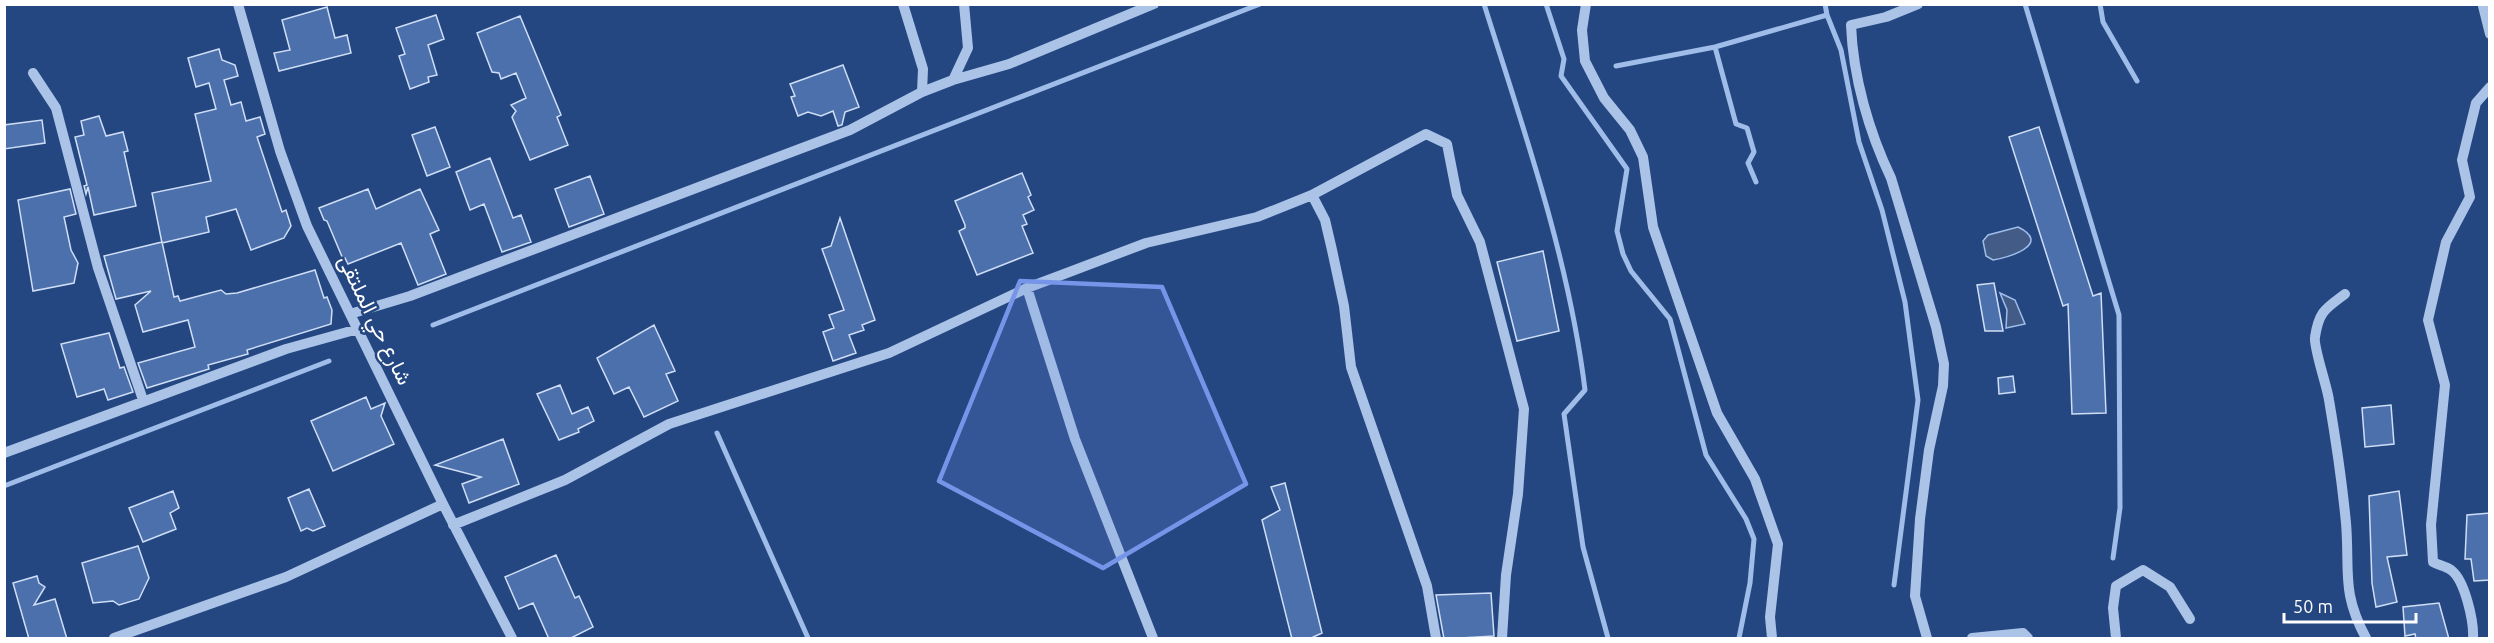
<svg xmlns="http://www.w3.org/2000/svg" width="2494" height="643" viewBox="0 0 2494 643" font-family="Ubuntu,Vazirmatn,sans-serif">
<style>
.water{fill:#425c87;stroke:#9fbde8;stroke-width:1.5}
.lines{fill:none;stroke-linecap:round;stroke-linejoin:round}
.stream{stroke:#9fbde8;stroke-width:5}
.building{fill:#4c70ab;stroke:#cfdef6;stroke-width:1.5}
.minor{stroke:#abc3e7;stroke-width:10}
.marked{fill:#7795e8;fill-opacity:0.2;stroke:#7795e8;stroke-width:4.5;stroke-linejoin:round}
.labels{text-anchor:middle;stroke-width:5;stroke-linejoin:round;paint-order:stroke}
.street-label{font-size:21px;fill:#fff;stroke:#244782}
</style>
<rect width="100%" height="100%" fill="#244782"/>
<path class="water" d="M2018,227c35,17 -10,31 -25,33l-7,-4 -3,-15 5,-6z
M2000,293l15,7 10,24 -19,4 1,-18z"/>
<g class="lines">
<path class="stream" d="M1484,4c40,127 85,255 101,386l-21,24 19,133 25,91
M1546,4l18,55 -3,17 66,93 -10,62 6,23 8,17 39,48 36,136 40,64 8,20 -4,44 -11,55
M2025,4l94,311 1,193 -7,50
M2100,4l3,18 34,59
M1827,15l14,35 18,92 23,68 23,92 13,98 -24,185
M1715,47l21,77 11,4 7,24 -6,11 8,19
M1616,66l99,-19 112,-32 -2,-11
M433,325l827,-321
M717,433l91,205
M4,486l325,-125"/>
</g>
<path class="building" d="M327,7l8,31 12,-3 4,18 -72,18 -5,-18 16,-3 -8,-30z
M436,15l8,24 -16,6 9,30 -9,2 1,5 -19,7 -11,-33 6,-2 -9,-26z
M520,16l41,99 -4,2 11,28 -38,15 -18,-43 4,-6 -5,-6 15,-7 -10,-25 -15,6 -2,-6 -7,-1 -15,-39z
M219,49l3,11 13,5 3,11 -14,4 7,25 10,-3 5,19 14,-4 5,17 -8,3 25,75 4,-2 5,16 -7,12 -33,12 -15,-41 -30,8 3,15 -47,11 -10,-50 59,-12 -16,-67 21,-5 -7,-26 -13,4 -8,-29z
M843,65l16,42 -14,5 -3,13 -4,1 -5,-15 -12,5 -13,-4 -10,4 -7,-19 4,-1 -5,-12z
M99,116l7,20 17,-4 5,19 -4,1 12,54 -42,9 -6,-28 -2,7 -2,-8 3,-1 -12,-48 9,-2 -3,-14z
M42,120l3,23 -41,6v-24z
M435,127l15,40 -23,9 -15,-41z
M2039,127l54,169 8,-3 5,120 -34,1 -4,-110 -5,2 -54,-169z
M490,158l23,60 8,-3 10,27 -29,10 -18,-48 -14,6 -14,-38z
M1022,173l9,22 -3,2 6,13 -11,5 4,9 -5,2 11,27 -56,22 -18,-44 6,-3v-3l-10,-24z
M590,176l14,38 -35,13 -14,-38z
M70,189l6,25 -12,3 7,33 7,13 -4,20 -41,8 -15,-91z
M368,189l8,20 44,-20 19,41 -9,4 16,40 -28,11 -17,-42 -53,21 -3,-6 -2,1 -16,-38 -3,-1 -5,-12z
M840,218l35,102 -13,5 2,5 -15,5 7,18 -23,8 -10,-29 11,-4 -5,-13 15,-5 -22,-61 9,-3z
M162,242l12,55 4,-1 2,5 41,-11 5,4 11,-1 78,-23 9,28 3,-1 5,13 -1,14 -84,26 1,4 -40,11 1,4 -62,19 -9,-25 57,-16 -7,-27 -45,12 -8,-27 16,-14 -35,8 -12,-43z
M1543,251l16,80 -42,10 -20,-79z
M1994,283l9,48h-18l-8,-46z
M654,325l21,46 -9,3 12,27 -34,16 -15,-30 -15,7 -17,-36z
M109,333l11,35 4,-1 9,25 -25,8 -4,-11 -27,8 -16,-53z
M2013,376l2,16 -16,2 -1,-16z
M560,385l12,29 16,-7 6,14 -16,8 1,3 -20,8 -22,-46z
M366,397l5,12 14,-6 -4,13 13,28 -61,27 -22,-50z
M2391,405l3,39 -29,3 -3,-39z
M503,439l16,45 -50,19 -7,-19 19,-7 -46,-12z
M1285,483l37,150 -13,6h-17l-30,-119 18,-10 -9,-23z
M309,489l16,37 -12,5 -6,-3 -6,3 -13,-33z
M173,491l6,17 -9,5 6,16 -33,13 -14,-34z
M2399,491l8,64 -20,2 10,45 -21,5 -4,-24 -3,-87z
M2490,513v67l-16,1 -3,-22h-6l2,-44z
M138,546l11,32 -10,21 -20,6 -6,-4 -20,2 -11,-40z
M556,555l19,43 4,-2 14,31 -24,12h-20l-16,-36 -14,6 -14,-32z
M37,576l2,7 6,4 -11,18 21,-6 12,40h-38l-16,-56z
M1491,593l3,43 -50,3 -8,-44z
M2439,603l10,36h-33l-1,-5 -10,2 -2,-29z"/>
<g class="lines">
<path class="minor" d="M238,4l42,147 27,75 136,278 69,134
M903,4l20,65 -1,23
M1586,4l-4,26 3,31 19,37 26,32 13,27 10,70 64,186 38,66 23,65 -8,73 2,21
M1918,4l-32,13 -35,8c2,52 18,107 40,153l45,149 8,37 -1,22 -14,64 -9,69 -5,77 12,42
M2483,6l7,28
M33,73l23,35 42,160 45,132
M953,80l15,-32 -4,-44
M1312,195l114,-61 21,10 10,51 23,47 44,167 -6,85 -12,81 -4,63
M1027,288l48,151 78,199
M2345,294c-20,15 -26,17 -30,43 -2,9 12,49 14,63 7,41 13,81 17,123 4,48 -5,69 20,115
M350,314l60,-18 440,-166 72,-38 31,-12 56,-16 145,-60
M4,453l282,-104 72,-20
M453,525l112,-45 104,-56 220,-71 138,-65 119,-45 111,-26 55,-22 13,25 7,30 12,56 7,61 76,219 9,52
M114,638l172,-61 157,-73
M1972,638l51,-5 5,5
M2116,638l-3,-30 3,-22 27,-16 27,17 20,32
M2473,638c1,-16 -8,-58 -22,-68 -5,-4 -13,-5 -18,-8l-2,-37 14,-140 -17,-65 18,-78 24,-45 -8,-37 14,-57 14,-16"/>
</g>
<path class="marked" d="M1020,281l142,6 84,197 -143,84 -164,-87z"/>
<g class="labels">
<g class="street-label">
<text transform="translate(375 320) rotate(64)" y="7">شارع حي الملتقى</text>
</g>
</g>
<rect width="2494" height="643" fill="none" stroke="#ffffff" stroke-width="12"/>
<path d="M2284 613v9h132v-9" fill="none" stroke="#ffffff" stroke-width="3"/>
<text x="2293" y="613" font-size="18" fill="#ffffff" stroke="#244782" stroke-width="4.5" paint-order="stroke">50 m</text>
</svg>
